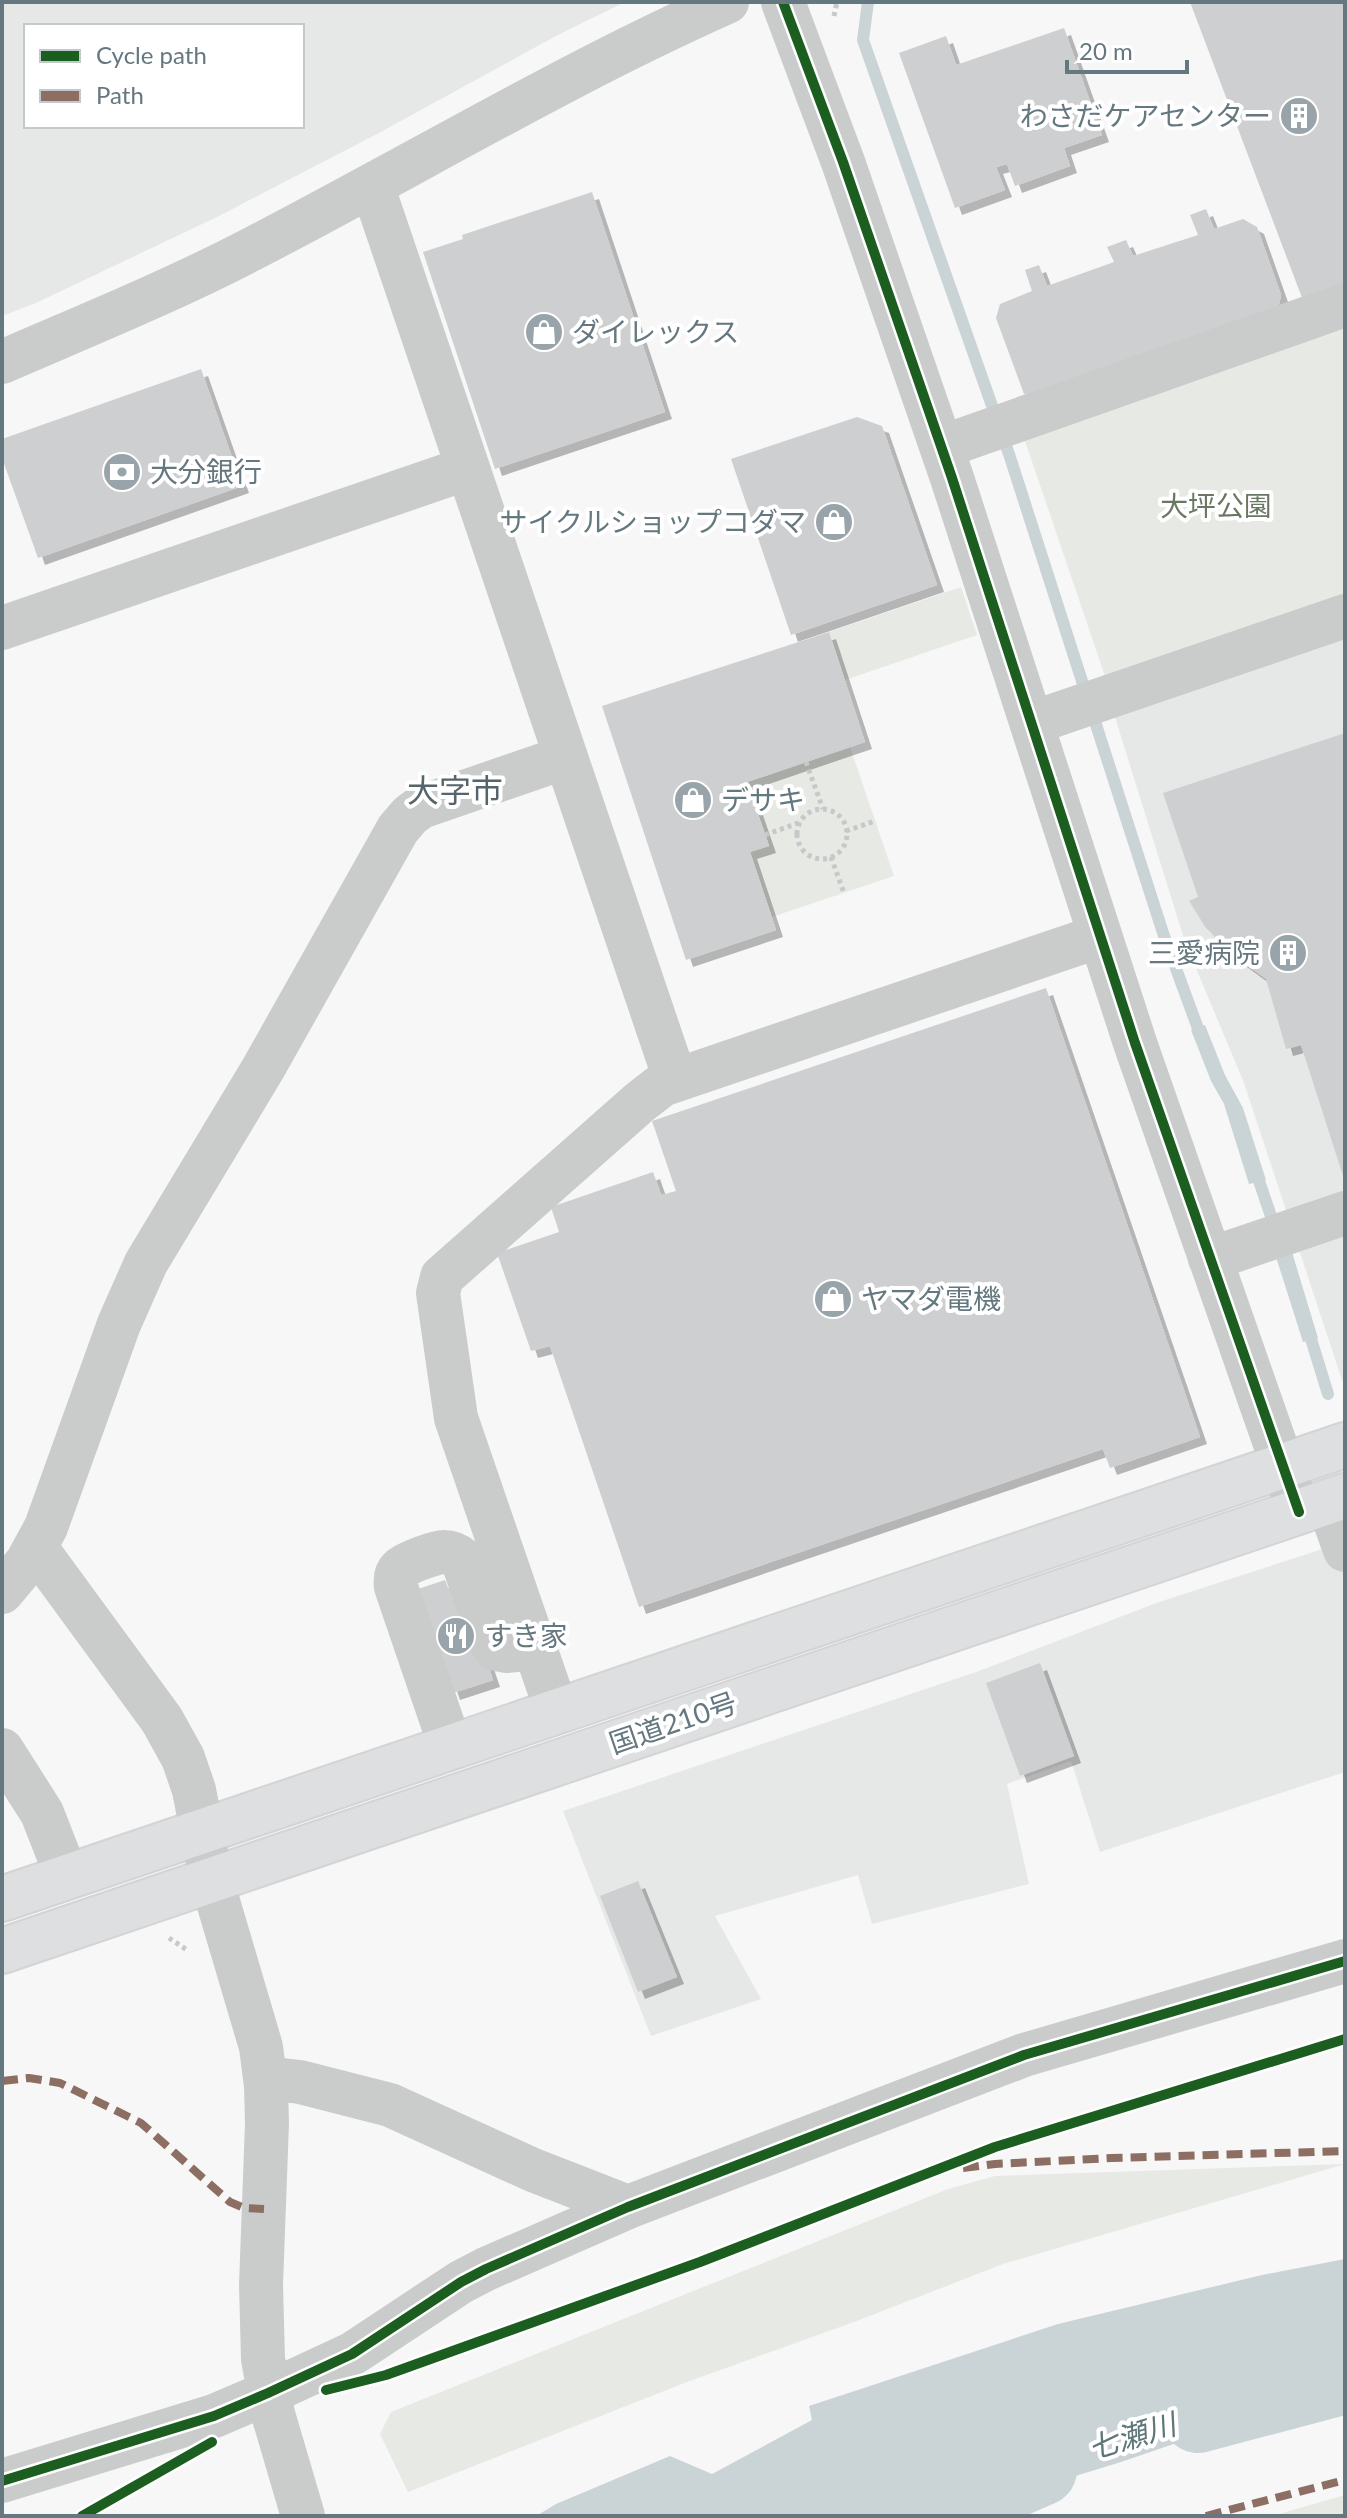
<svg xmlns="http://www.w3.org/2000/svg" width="1347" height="2518" viewBox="0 0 1347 2518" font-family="Lato,'Noto Sans JP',sans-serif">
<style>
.built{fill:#e6e8e7;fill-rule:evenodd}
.green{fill:#e6e9e4}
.water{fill:#cad4d6}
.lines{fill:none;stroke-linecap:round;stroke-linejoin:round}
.stream{stroke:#cad4d6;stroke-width:12}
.river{stroke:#cad4d6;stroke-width:72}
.building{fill:#cecfd0;filter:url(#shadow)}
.highway-casing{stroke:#d3d4d4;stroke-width:48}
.path{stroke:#c7c8c9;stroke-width:5;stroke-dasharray:4 4;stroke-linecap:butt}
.minor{stroke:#cacccc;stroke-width:44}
.highway{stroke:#dedfe0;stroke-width:44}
.quiet{stroke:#8d6e63;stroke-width:8;stroke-dasharray:16 8;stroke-linecap:butt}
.cycleway-casing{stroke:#fff;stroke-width:15}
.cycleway{stroke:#1b5e20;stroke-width:10}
.labels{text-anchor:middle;stroke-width:8;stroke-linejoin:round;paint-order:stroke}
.poi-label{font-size:28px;fill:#65777f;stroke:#fff;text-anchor:start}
.park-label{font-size:28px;fill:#697863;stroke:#fff}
.street-label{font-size:28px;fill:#65777f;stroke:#fff}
.water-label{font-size:30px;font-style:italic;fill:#5f7679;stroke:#fff}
.quarter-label{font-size:32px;fill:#56646b;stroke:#fff}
</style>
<defs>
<filter id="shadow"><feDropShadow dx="7" dy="7" stdDeviation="0" flood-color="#0004"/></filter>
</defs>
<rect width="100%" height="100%" fill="#f7f7f7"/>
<path class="built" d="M2,2h623l-69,34 -179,98 -158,82 -183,87 -34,13zM26,26h276v100h-276z
M1345,635v751h-1l-100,-303 -59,-141 -71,-228z
M1335,1545l10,35v192l-245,80 -29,-91 -64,23 22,100 -157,40 -14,-49 -143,41 46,83 -110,37 -88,-225 416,-140 180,-69z"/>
<path class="green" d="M1345,325v272l-239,82 -82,-241z
M961,587l16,48 -132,45 -16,-48z
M850,747l44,129 -122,41 -22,-65 19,-7 -22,-63z
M1345,2164l-342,100 -149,58 -167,60 -279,110 -28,-58 11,-22 557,-223 47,-13z
M1345,2495v21h-73z"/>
<path class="water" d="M1205,1025l20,50 18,33 23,72 -17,4 -25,-80 -13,-23 -20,-51z
M1292,1252l26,86 -15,4 -27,-85z
M1345,2259v121l-43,1 -11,17 -53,19 -46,13 2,7 -73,25 -98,30 -39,17 -53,-4 -39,11h-356l20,-12 114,-48 42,18 100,-54 -3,-14 249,-82 204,-49z"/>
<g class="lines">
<path class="stream" d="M868,2l-5,38 146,414 155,482 39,106
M1254,1166l21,62
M1307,1326l21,68"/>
<path class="river" d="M1198,2417l147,-39
M925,2516l51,-18 65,-28"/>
</g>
<path class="building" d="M1190,2h155v287l-41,14z
M1064,28l38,107 -38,13 6,18 -55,20 -8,-22 -11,3 9,23 -50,18 -56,-155 47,-17 10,29z
M592,192l73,220 -170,57 -72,-217 40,-13 -1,-4z
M1206,209l8,20 29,-10 14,8 24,68 -4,18 -235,79 -18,2 -28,-76 4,-14 32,-13 -7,-21 14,-5 8,21 67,-24 -7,-15 19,-7 7,16 65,-21 -8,-20z
M201,369l41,117 -204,72 -36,-100v-19z
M857,417l25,9 55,159 -146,50 -60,-176z
M829,632l36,110 -118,40 22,64 -19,6 26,78 -90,30 -84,-254z
M1345,733v446h-1l-43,-134 -15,4 -20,-70 -26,-19 -34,-32 -17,-27 9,-4 -35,-104z
M1046,988l154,449 -90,31 -7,-19 -464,158 -89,-261 -19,5 -34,-98 62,-21 -8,-25 102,-35 8,23 15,-4 -24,-70z
M445,1580l5,13 12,-5 31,92 -40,13 -35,-104z
M1040,1663l34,93 -54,20 -34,-93z
M638,1881l39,96 -39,15 -38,-96z"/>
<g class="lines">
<defs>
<path id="highway" d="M2,1899l1343,-454
M2,1951l1343,-455"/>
</defs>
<use href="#highway" class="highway-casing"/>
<path class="path" d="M834,16l3,-14
M806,762l17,47
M797 834a25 25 0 1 1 50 0a25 25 0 1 1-50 0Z
M846,831l29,-10
M765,835l33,-12
M831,857l13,36
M169,1938l18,12"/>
<path class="minor" d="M783,2l60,160 109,316 183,565 164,469
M372,185l303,894
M2,362c83,-36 167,-70 248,-112 159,-82 313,-175 477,-248
M942,447l403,-142
M2,628l466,-160
M1032,723l313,-107
M1210,1259l135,-46
M1328,1502l17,48
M36,1548l126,172 21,38 11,32 17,88 50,169 5,39 1,37 -6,162 2,74 10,55 30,102
M2,1592l25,-30 19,-35 73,-203 27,-61 118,-196 134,-238 12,-14 11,-8 145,-50
M557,1712l-101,-294 -18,-125 4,-16 198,-175 22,-17 438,-149
M451,1748l-55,-161c-1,-7 -1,-13 4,-18 5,-6 36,-17 44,-17 7,0 13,3 18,7l29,83 5,7 10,2 29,-3
M2,1750l40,63 25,64
M265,2078l35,4 90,23 143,65 95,37
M2,2481l212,-65 54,-23 84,-39 109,-72 25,-13 142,-62 396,-152 321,-94"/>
<use href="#highway" class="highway"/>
<path class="quiet" d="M2,2081l27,-3 31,5 81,40 89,79 14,6 20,1
M963,2168l32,-4 116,-6 234,-7
M1206,2516l139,-36"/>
<defs>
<path id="cycleway" d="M783,2l60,160 109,316 183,565 164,469
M326,2390l60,-15 314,-113 295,-115 350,-108
M2,2481l212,-65 54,-23 84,-39 109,-72 25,-13 142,-62 396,-152 321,-94
M82,2516l130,-74"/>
</defs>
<use href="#cycleway" class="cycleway-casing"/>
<use href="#cycleway" class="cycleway"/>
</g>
<defs>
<symbol id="building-disc" viewBox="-11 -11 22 22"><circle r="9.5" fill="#98a4a9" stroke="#fff"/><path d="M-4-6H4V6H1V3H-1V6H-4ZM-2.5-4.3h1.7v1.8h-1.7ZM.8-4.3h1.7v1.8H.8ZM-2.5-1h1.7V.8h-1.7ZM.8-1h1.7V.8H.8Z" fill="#fff"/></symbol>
<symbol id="shop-disc" viewBox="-11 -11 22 22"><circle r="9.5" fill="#98a4a9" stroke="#fff"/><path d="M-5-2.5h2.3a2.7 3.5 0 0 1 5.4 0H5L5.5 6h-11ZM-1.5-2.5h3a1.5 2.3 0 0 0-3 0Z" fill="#fff"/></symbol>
<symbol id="bank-disc" viewBox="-11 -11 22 22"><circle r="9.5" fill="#98a4a9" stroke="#fff"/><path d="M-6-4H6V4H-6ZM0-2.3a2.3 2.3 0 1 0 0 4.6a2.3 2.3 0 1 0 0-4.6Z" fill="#fff"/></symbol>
<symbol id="restaurant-disc" viewBox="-11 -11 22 22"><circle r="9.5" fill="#98a4a9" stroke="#fff"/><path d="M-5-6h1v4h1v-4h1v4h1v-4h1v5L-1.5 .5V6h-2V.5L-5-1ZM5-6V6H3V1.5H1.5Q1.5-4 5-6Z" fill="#fff"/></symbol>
</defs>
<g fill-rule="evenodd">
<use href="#building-disc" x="1277" y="94" width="44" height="44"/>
<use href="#shop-disc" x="522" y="310" width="44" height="44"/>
<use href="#bank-disc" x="100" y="450" width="44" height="44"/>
<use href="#shop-disc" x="812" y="500" width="44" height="44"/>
<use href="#shop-disc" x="671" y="778" width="44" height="44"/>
<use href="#building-disc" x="1266" y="931" width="44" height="44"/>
<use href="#shop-disc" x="811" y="1277" width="44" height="44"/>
<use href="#restaurant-disc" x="434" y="1614" width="44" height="44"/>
</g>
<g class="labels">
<g class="poi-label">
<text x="1271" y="126" text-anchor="end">わさだケアセンター</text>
<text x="572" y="342">ダイレックス</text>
<text x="150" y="482">大分銀行</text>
<text x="806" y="532" text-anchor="end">サイクルショップコダマ</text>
<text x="721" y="810">デサキ</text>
<text x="1260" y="963" text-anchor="end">三愛病院</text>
<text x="861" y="1309">ヤマダ電機</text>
<text x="484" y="1646">すき家</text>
</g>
<g class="park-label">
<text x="1216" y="516">大坪公園</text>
</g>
<g class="street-label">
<text transform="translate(673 1723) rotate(-19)" y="10">国道210号</text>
</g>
<g class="water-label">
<text transform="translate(1132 2437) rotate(-17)" y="10">七瀬川</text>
</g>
<g class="quarter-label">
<text x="455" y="802">大字市</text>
</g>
</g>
<rect width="1347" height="2518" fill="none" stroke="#65777f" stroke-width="8"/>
<rect x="24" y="24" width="280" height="104" fill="#ffffff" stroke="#c1c9cc" stroke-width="2"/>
<rect x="40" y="50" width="40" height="12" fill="#1b5e20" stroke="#c1c9cc" stroke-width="2"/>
<text x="96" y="64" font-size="24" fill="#65777f">Cycle path</text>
<rect x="40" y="90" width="40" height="12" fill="#8d6e63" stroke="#c1c9cc" stroke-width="2"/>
<text x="96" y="104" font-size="24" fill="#65777f">Path</text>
<path d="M1067 60v12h120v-12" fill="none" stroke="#65777f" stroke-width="4"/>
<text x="1079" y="60" font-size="24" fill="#65777f" stroke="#ffffff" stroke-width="6" paint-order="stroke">20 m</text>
</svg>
